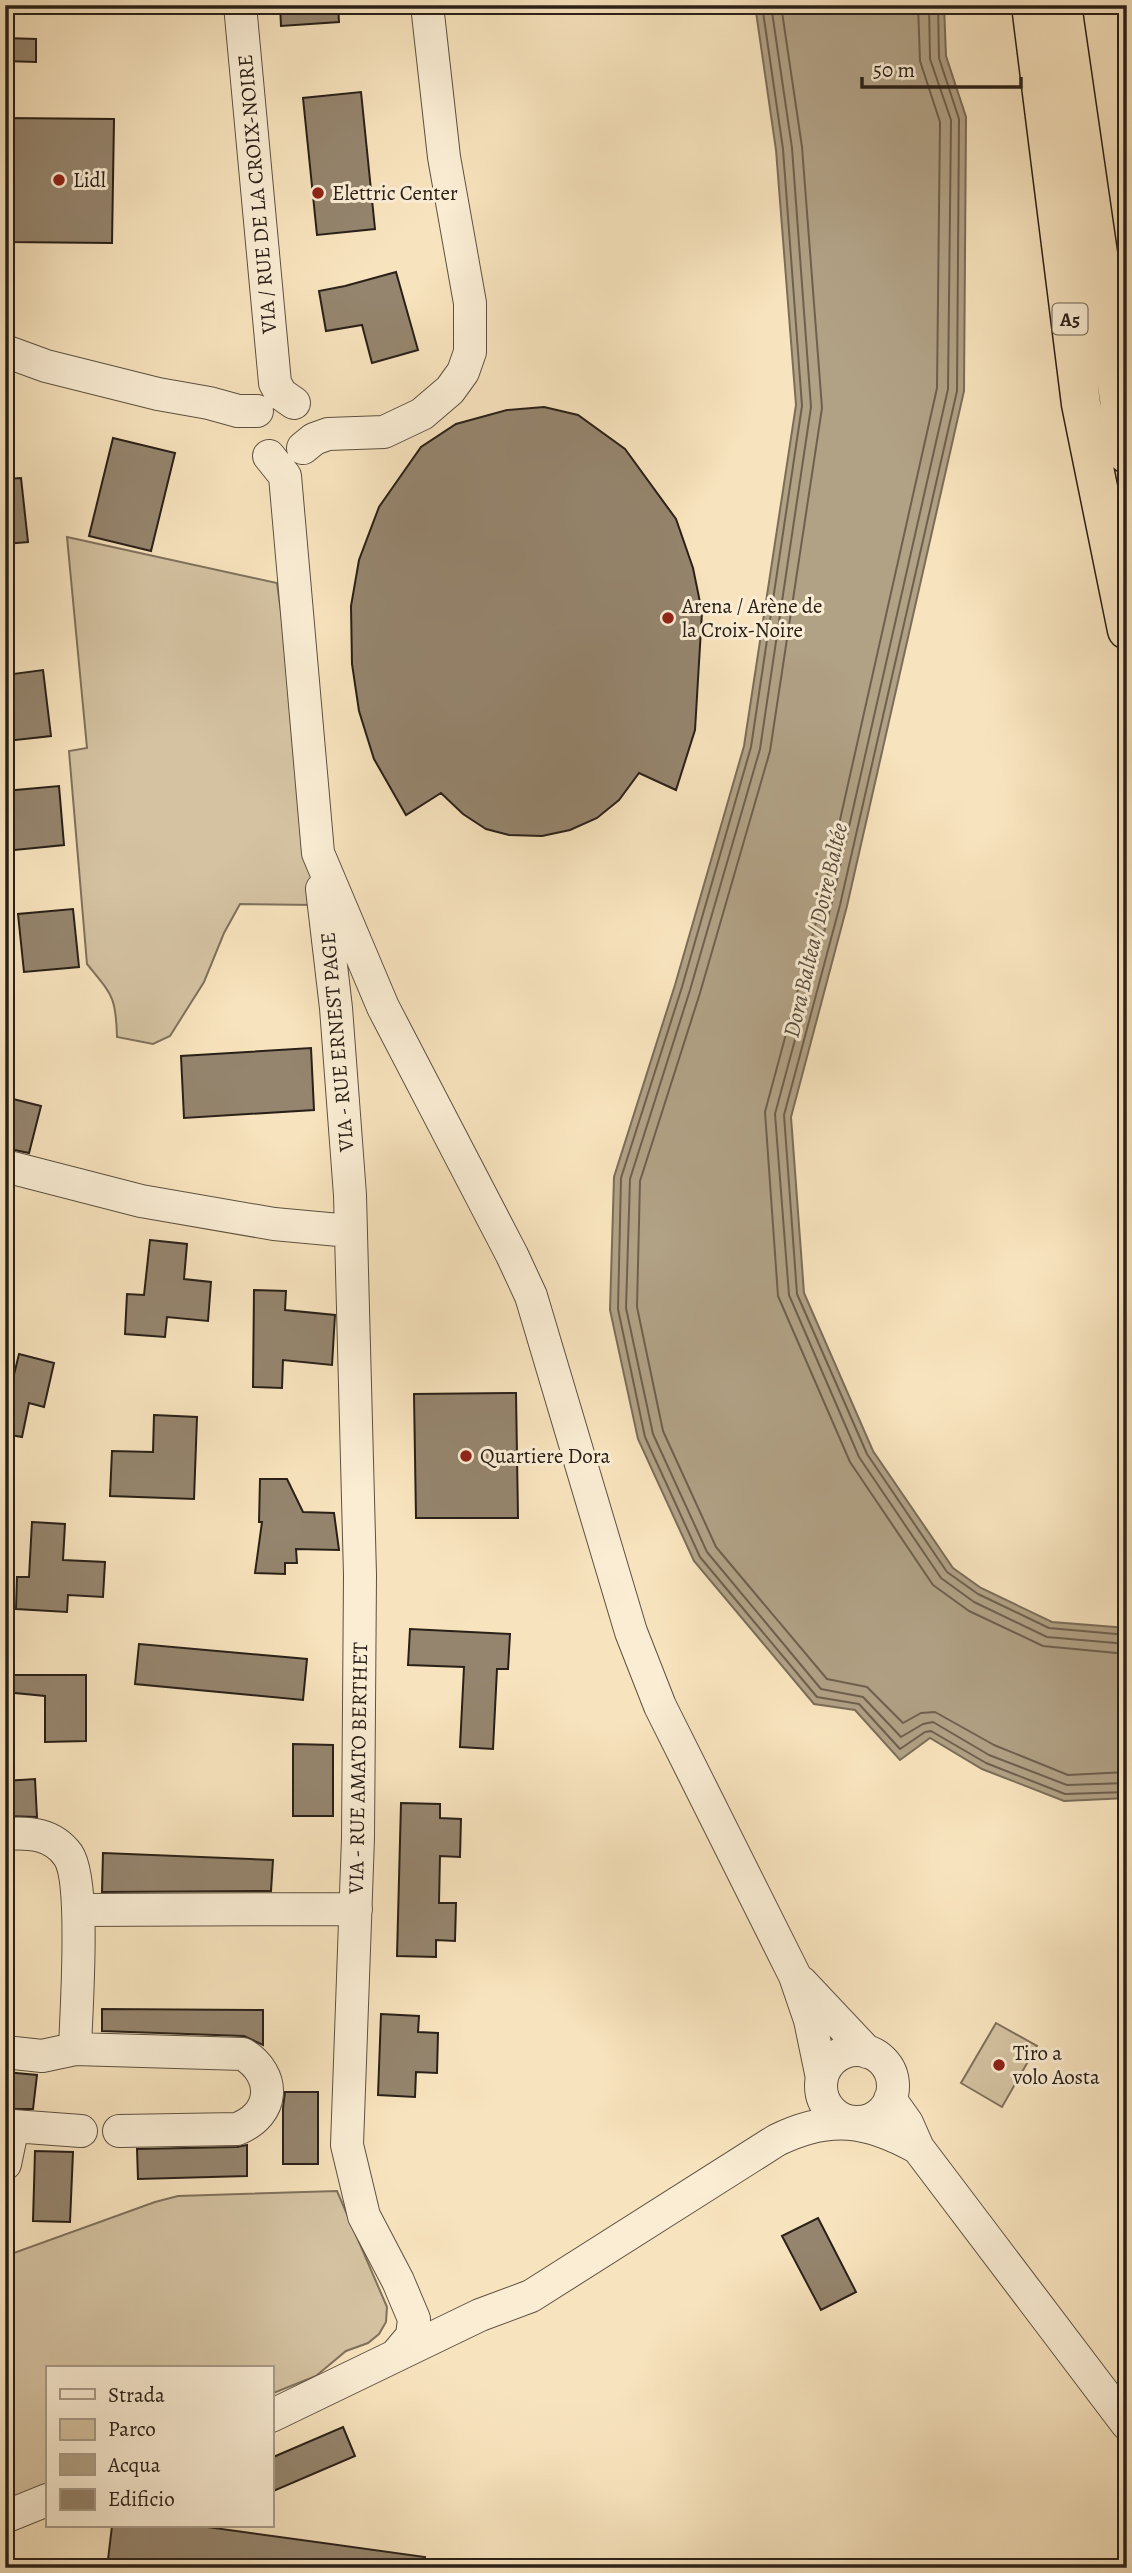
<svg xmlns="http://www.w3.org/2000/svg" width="1132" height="2573" viewBox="0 0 1132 2573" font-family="Alegreya,serif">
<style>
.green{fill:#d4c2a1;stroke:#7f715c;stroke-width:2}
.water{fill:#b1a185;stroke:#7b6d59;stroke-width:2}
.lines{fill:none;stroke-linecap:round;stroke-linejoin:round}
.shore{stroke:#6e604e;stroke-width:2}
.building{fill:#95856e;stroke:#2a2018;stroke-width:2}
.minor-casing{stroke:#5d5141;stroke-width:34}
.highway-casing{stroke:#2a2018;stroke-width:41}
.minor{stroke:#faedd4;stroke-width:32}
.highway{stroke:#f7e3bd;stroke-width:38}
.poi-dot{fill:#8f2418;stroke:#faedd4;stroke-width:2.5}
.labels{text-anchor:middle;stroke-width:6;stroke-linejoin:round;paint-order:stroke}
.shield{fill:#faedd4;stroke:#685e50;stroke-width:2}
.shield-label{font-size:19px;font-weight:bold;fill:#2a2018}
.poi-label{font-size:21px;fill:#2a2018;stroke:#faedd4;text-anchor:start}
.street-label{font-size:21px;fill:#2a2018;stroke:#faedd4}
.water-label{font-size:23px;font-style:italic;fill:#594d3e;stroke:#faedd4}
</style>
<rect width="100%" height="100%" fill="#f7e3bd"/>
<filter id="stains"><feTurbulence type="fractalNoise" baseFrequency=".00286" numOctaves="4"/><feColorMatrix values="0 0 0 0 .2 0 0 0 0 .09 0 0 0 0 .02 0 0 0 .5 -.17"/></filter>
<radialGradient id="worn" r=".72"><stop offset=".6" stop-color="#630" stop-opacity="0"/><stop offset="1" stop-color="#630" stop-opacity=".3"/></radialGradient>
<path class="green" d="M67,537l210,46 22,156 16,166 -75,-1 -16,29 -20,49 -34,54 -17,8 -36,-7c-1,-41 -5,-42 -30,-73l-18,-213 18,-3z
M996,2023l41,23 -35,61 -41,-24z
M337,2191l50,116 -1,15 -7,12 -11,9 -22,8 -30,25 -45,18v-26h-224v116l-42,17v-235l6,-2 -3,-9 147,-53 23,-6z"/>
<path class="water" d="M755,5h189l2,51 20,61 -2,274 -117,515 -56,211 13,176 69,158 80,117 28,20 71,34 75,6v170l-63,3 -82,-32 -52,-31 -30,22 -45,-50 -41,-6 -120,-143 -56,-122 -28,-129 4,-133 61,-192 69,-239 52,-341 -20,-255z"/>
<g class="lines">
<path class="shore" d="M762,5l21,144 19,257 -51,341 -69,240 -61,191 -3,131 27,128 55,120 117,140 42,7 41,45 25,-17 6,-1 55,32 79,31 62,-2
M771,5l21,143 19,259 -51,342 -70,241 -60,189 -4,129 27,126 54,118 114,137 42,8 38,40 22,-13 10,-2 56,33 78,30 60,-2
M781,5l21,142 20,261 -52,343 -70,242 -60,188 -3,126 26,124 53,116 111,132 40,8 36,36 18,-10 14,-1 59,33 74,30 59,-3
M918,5l2,56 20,61 -3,266 -115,512 -57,212 13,184 72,166 83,123 36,26 74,35 84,8
M929,5l1,54 21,61 -3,269 -116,513 -57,212 14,181 70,162 82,121 33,24 73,35 80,7
M938,5l1,53 20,61 -2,272 -117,514 -56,210 13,179 70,160 80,118 31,22 71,34 78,7"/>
</g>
<path class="building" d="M280,5h58l1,17 -58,4z
M5,38l31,1v23l-31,-1z
M361,92l14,137 -58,6 -14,-137z
M5,118l109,1 -2,124 -107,-1z
M396,272l22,78 -46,13 -10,-38 -36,6 -7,-40 26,-5z
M544,407l34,8 47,34 51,70 17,49 9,44 -7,118 -19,60 -37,-17 -20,27 -22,18 -27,12 -28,6 -33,-1 -23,-6 -23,-15 -22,-21 -35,22 -32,-56 -15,-48 -7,-47 -1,-58 8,-46 20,-53 42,-60 35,-23 51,-14z
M113,438l62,15 -24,98 -62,-15z
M21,478l7,64 -23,2v-65z
M43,670l8,66 -44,5 -2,-66z
M59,786l5,59 -59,6v-60z
M73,909l6,58 -55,5 -6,-58z
M311,1048l3,62 -130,8 -3,-62z
M5,1097l36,9 -12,47 -24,-5z
M150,1240l37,4 -3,35 27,3 -3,39 -41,-4 -2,20 -40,-3 2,-40 17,1z
M254,1290l32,1 -1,19 50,5 -3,50 -49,-5 -1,28 -29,-1z
M19,1354l35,9 -10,44 -15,-4 -7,34 -17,-3v-44l5,1z
M516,1393l2,125h-102l-2,-124z
M154,1415l43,2 -3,82 -84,-3 2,-45 41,1z
M260,1479h27l16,33 31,1 5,37 -43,-1 1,14h-12v11l-30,-1 7,-51h-3z
M32,1522l33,2 -2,36 42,2 -2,35 -35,-2 -1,17 -51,-3 1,-32h12z
M410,1629l100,5 -2,35h-11l-4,80 -33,-2 4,-80 -56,-2z
M139,1644l168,15 -4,41 -168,-16z
M5,1675h81v66l-41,1v-46l-40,-4z
M293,1744l40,1v71h-40z
M35,1779l2,38 -32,-1v-35z
M401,1803l39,1v14l21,1 -1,38 -20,-1 -1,47h17l-1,38 -19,-1v17l-39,-1z
M103,1853l170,7 -2,31 -169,1z
M102,2009l161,1v35l-19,-9 -142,-5z
M381,2014l38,2 -1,16 20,1 -1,40 -21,-1 -1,25 -37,-2z
M5,2072l32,3 -4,34h-28z
M285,2092h33v72h-35v-56z
M247,2145v31l-109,3 -1,-30 100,-2z
M35,2151l38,1 -3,70 -37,-1z
M818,2218l38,74 -35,18 -39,-74z
M343,2427l12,29 -84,36v-34z
M112,2526h88l225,31 -1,11h-317z"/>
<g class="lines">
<defs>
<path id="minor" d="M240,5l35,378 6,11 13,9
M5,351l41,15 112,28 51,9 29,8h19
M303,448l11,-9 14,-5 56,-2 38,-18 28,-24 13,-18 7,-20v-49l-26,-146 -17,-152
M269,456l16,20 33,377 65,154 129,248 19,41 100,336 29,74 135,270 15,44 12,58
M322,889l14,119 14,187 10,380 -2,263 -11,307 17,71 34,65 16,38 -2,17 -15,18
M5,1166l136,35 133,23 76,7
M5,1834c25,-2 48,0 63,21 18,26 8,156 7,194
M78,1910l278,-1
M801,1982l66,70
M821 2086a36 36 0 1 1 72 0a36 36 0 1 1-72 0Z
M5,2052l37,4 33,-7 168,5c34,21 32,60 -6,75l-118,2
M890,2099l17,24 11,25 209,276
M5,2164l8,-38 68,5
M271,2416l209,-101 51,-19 246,-156c53,-26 91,-20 141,8
M5,2517l42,-17"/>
<path id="highway" d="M1031,5l50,399 46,226
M1062,5l65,449"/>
</defs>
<use href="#minor" class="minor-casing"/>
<use href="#highway" class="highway-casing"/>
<use href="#minor" class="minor"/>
<use href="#highway" class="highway"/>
</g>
<g class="poi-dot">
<circle cx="59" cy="180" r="7"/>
<circle cx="318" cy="193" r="7"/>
<circle cx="668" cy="618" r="7"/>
<circle cx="466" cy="1456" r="7"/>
<circle cx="999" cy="2065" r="7"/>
</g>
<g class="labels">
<rect class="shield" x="1052.5" y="303.5" width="35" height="31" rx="5"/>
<g class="shield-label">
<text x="1070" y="326">A5</text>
</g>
<g class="poi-label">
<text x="73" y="187">Lidl</text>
<text x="332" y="200">Elettric Center</text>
<text x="682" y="613">Arena / Arène de<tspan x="682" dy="24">la Croix-Noire</tspan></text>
<text x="480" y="1463">Quartiere Dora</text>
<text x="1013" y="2060">Tiro a<tspan x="1013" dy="24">volo Aosta</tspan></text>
</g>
<g class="street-label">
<text transform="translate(257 194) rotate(-95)" y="7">VIA / RUE DE LA CROIX-NOIRE</text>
<text transform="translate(337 1042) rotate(-95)" y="7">VIA - RUE ERNEST PAGE</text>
<text transform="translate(358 1768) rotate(-89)" y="7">VIA - RUE AMATO BERTHET</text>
</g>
<g class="water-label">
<text transform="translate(815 930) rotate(-77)" y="8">Dora Baltea / Doire Baltée</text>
</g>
</g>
<rect width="1132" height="2573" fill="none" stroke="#f7e3bd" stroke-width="28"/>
<rect x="7" y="7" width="1118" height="2559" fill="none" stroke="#2a2018" stroke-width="3.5"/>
<rect x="14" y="14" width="1104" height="2545" fill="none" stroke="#2a2018" stroke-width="2"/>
<rect x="46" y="2366" width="228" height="161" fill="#faedd4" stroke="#a79b89" stroke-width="2"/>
<rect x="60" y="2389" width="35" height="10" fill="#faedd4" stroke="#a79b89" stroke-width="2"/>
<text x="108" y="2402" font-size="21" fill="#2a2018">Strada</text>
<rect x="60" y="2419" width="35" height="21" fill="#d4c2a1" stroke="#a79b89" stroke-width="2"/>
<text x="108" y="2436" font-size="21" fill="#2a2018">Parco</text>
<rect x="60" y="2454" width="35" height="21" fill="#b1a185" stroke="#a79b89" stroke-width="2"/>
<text x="108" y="2472" font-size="21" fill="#2a2018">Acqua</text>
<rect x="60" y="2489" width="35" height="21" fill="#95856e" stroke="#a79b89" stroke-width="2"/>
<text x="108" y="2506" font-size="21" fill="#2a2018">Edificio</text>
<path d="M862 77v10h159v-10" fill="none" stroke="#2a2018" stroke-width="3.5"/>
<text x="873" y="77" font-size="21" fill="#2a2018" stroke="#faedd4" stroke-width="5" paint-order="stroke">50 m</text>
<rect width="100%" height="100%" filter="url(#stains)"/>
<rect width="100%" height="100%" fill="url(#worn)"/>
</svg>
